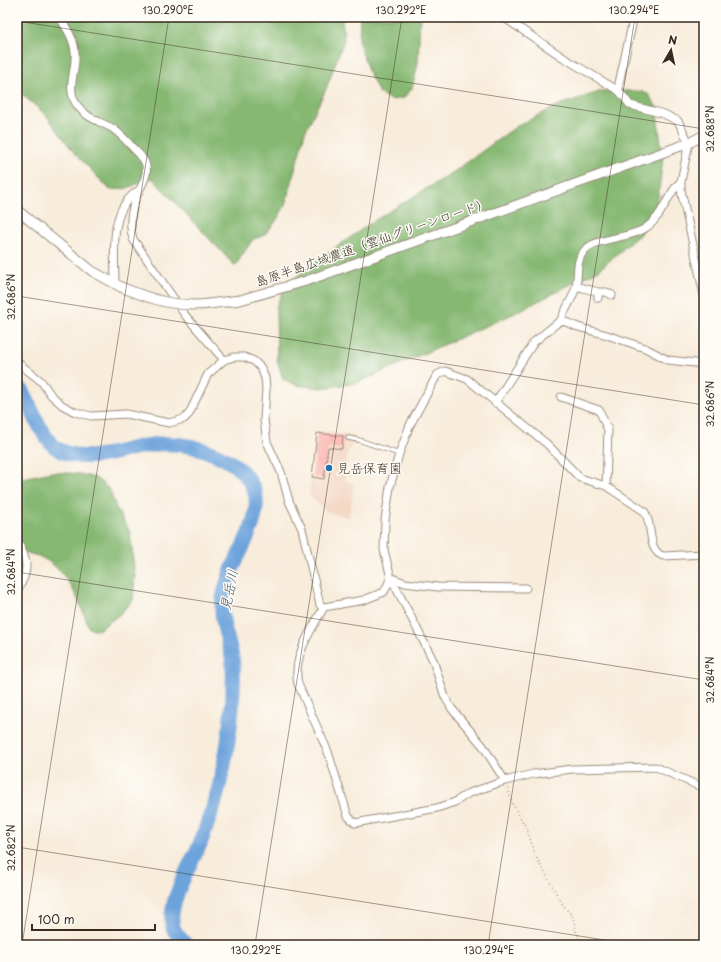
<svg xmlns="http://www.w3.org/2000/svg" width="721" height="962" viewBox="0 0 721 962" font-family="'Playpen Sans','Klee One',sans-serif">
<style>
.built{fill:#f3d4bf}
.forest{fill:#86b872;stroke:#607148}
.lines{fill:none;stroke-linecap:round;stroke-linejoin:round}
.river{stroke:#6da3db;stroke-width:15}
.building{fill:#fba39d}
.service-casing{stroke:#9a8b7c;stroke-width:5.5}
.minor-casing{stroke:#9a8b7c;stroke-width:9}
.tertiary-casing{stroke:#9a8b7c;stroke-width:11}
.path{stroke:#9a8b7c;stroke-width:1.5;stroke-dasharray:1 3;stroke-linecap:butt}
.service{stroke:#fff;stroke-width:3.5}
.minor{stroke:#fff;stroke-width:7}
.tertiary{stroke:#fff;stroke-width:9}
.tertiary-bridge-casing{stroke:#9a8b7c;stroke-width:11;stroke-linecap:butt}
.tertiary-bridge{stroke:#fff;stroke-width:9}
.ticks{fill:none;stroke:#3b2a1e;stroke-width:1;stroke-opacity:0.45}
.poi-dot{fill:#1f6fb2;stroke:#fdfcf7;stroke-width:1.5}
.labels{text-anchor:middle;stroke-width:3;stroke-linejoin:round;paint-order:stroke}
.street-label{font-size:13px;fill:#3b2a1e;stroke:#fdfcf7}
.poi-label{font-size:13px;fill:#3b2a1e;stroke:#fdfcf7;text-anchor:start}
.water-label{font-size:14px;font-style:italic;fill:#4f5a6a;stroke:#fdfcf7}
.neatline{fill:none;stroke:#3b2a1e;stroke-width:1.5}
.ticks-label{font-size:10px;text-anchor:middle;fill:#3b2a1e}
</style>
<rect width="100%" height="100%" fill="#fdfcf7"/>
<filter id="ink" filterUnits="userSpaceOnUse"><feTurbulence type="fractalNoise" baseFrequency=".025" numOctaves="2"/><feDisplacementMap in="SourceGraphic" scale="8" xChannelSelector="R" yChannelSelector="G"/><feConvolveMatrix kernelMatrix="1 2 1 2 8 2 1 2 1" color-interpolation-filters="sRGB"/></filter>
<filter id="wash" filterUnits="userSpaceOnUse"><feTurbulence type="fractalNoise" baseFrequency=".012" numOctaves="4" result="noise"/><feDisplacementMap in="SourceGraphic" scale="16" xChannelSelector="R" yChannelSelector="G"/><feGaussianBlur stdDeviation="0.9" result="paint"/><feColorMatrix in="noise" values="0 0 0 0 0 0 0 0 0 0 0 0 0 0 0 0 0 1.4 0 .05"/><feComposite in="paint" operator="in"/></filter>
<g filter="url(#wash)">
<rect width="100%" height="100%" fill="#f8ecda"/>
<path class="built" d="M317,431l38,6 -8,18 -2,25 9,5 -5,33 -22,-6 -18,-17z"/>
<path class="forest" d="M17,17h325l2,23 -18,49 -21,43 -20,74 -11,18 -11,12 -10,3 -18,27 -83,-88 -25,10 -17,2 -37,-39 -28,-37 -28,-24z
M360,17h60l-2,47 -6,24 -8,10 -13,2 -12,-7 -11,-22 -9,-29z
M602,91h37l9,3 8,12 7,52 -5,40 -5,18 -12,17 -42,37 -86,44 -156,69 -35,5 -26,-3 -13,-6 -6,-19 -1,-53 9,-21 27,-22 65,-45 78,-48 62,-45 42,-21z
M52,472l28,2 16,4 14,12 6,18 14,24 5,45 -2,23 -14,15 -21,15 -9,-2c-9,-26 -22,-61 -51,-72 -7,-2 -14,-4 -21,-6v-71z"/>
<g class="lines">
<path class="river" d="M17,388l6,3c8,16 20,50 35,58 32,19 68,-3 101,-5 33,-2 85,13 96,49 8,29 -22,65 -29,93 -3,10 -5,24 -3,34 2,16 9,28 10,45 2,45 -8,112 -24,154 -3,8 -6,17 -9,25 -9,20 -36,64 -26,86 3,5 9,11 12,15"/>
</g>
<g id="blocks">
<path class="building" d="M317,433l26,3 -1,13 -14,-2 -4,32 -12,-2z"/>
</g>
</g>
<g filter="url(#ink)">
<use href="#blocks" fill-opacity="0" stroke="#9a8b7c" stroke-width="1"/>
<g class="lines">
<defs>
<path id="service" d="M348,438l11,2 40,14"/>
<path id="minor" d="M59,17c8,11 15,22 16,35 2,19 -10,36 2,53 9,13 22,16 35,23 9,6 15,13 22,21 5,5 11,10 12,17 2,9 -3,16 -6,23 -8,15 -12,34 -7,50l52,76 39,45
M503,17l61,41 55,33 11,14 34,9 14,7 11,22 -8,38v9l23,105
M619,91v-8l13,-58 -2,-8
M115,284c0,-31 -7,-75 24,-94
M576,286l22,6v6
M598,292h8l6,3
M561,320c4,-11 13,-23 15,-34 3,-13 -1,-24 8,-35 11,-14 47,-12 63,-24 16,-11 20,-33 34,-46
M17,362l24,19 10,14 11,10 13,7 16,4 35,-2 43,9 15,-4 5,-5 19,-40 16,-14 10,-3h10l10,4 7,7 4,10 1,11 -2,31 3,22 14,30 8,29 13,28 18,76 4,2 40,-7 20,-8 7,-14
M561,397l38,13 9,20 -2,56
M495,403l39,-61 27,-22 17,7 29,8 38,13 23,12 36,4
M17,541c11,18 13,31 0,49
M392,578l13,5 33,4 88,1
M324,607c-13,24 -32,49 -26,77l30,68 20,64 7,7 82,-15 18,-6 14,-9 36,-12 28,-7 39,-5 84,-2 45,20 3,-2
M505,781l-22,-35 -31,-37 -7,-12 -12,-37 -42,-82 -7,-28 1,-30 5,-33 9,-33 11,-29 27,-50 8,-4 22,8 80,65 33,34 26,8 38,25c10,13 2,39 19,45l41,-2"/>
<path id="tertiary" d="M17,210l75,61 29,16
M209,304l31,-4 66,-19 383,-138 15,-8"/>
</defs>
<use href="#service" class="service-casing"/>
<use href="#minor" class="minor-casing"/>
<use href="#tertiary" class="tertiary-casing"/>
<path class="path" d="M508,788l4,15 15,26 9,28 27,48 10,12 3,14 6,14"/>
<use href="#service" class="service"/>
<use href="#minor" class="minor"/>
<use href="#tertiary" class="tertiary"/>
<defs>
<path id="tertiary-bridge" d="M121,287c29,12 56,21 88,17"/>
</defs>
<use href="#tertiary-bridge" class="tertiary-bridge-casing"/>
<use href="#tertiary-bridge" class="tertiary-bridge"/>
</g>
</g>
<path class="ticks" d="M17,21l687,108M17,296l687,109M17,572l687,108M17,847l619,98M22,945l147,-928M255,945l147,-928M488,945l147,-928"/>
<circle class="poi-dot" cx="329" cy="468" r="4"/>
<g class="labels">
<g class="street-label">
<text transform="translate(372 242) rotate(-19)" y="5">島原半島広域農道（雲仙グリーンロード）</text>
</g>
<g class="poi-label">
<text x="337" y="473">見岳保育園</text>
</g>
<g class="water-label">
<text transform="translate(229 590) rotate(-78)" y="5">見岳川</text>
</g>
</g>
<rect width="721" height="962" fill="none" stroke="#fdfcf7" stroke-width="44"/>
<g transform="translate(671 50) rotate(9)" stroke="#fdfcf7" stroke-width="3" paint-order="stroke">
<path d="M0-3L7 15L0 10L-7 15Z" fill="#3b2a1e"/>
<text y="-6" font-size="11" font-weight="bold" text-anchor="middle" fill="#3b2a1e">N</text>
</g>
<path d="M32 924v6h123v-6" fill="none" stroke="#3b2a1e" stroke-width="2"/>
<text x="38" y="924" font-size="12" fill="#3b2a1e" stroke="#fdfcf7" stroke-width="3" paint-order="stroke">100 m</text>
<rect x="22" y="22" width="677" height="918" class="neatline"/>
<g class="ticks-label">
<text x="168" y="14">130.290°E</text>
<text x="401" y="14">130.292°E</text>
<text x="634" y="14">130.294°E</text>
<text transform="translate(710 129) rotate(-90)" y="4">32.688°N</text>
<text transform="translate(11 297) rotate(-90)" y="4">32.686°N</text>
<text transform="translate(710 404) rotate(-90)" y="4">32.686°N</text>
<text transform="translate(11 572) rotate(-90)" y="4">32.684°N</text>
<text transform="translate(710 680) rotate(-90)" y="4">32.684°N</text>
<text transform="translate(11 848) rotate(-90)" y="4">32.682°N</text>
<text x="256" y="954">130.292°E</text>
<text x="489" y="954">130.294°E</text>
</g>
</svg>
